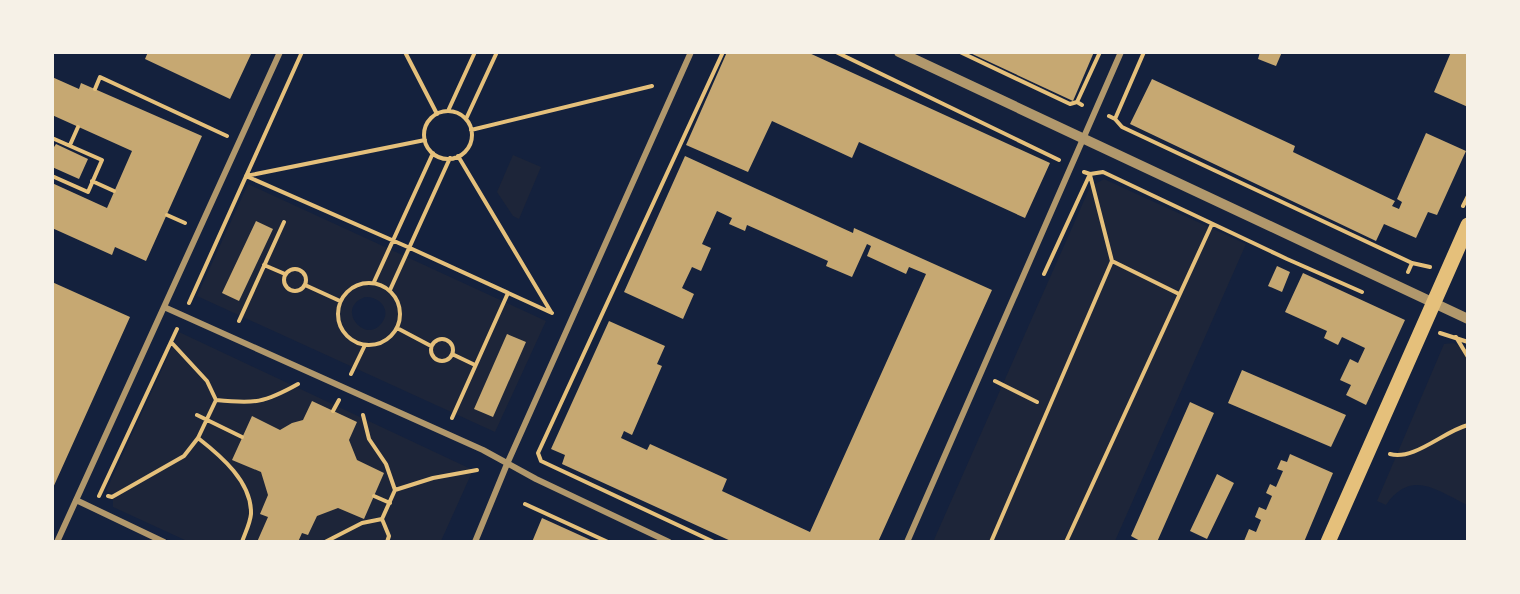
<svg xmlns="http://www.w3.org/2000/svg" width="1520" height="594" viewBox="0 0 1520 594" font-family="'Roboto Condensed',sans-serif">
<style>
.green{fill:#1d2539;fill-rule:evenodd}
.building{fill:#c6a872}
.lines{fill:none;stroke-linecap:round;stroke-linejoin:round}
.path{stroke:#e5c07b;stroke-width:4}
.minor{stroke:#b1986c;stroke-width:6}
.tertiary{stroke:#b1986c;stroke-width:10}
.primary{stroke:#e5c07b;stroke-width:15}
</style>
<rect width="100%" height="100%" fill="#14213d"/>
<path class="green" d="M513,155l28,12 -22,52 -6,-3 -16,-24z
M1104,179l142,65 -131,297 -182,1 157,-355z
M248,184l298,137 -51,111 -298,-136zM365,297c13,-1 26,11 18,24 -15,26 -50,-12 -18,-24z
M179,332l294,138 -32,71h-254l-74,-34v-13l-7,-3z
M1453,343l14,6v156c-31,-15 -56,-36 -81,0l-9,-4 67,-157z"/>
<path class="building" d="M148,52h104l-22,47 -85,-40z
M727,52h80l243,111 -25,55 -166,-76 -7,16 -80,-37 -24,51 -62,-27z
M968,52h126l-21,49z
M1260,52h22l-6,14 -18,-7z
M1451,52h17v55l-34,-15z
M52,77l27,12 2,-6 121,53 -56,125 -31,-14 -3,8 -60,-27v-45l55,25 25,-57 -80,-36z
M1152,79l143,67 -2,6 102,49 -3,5 7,3 3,-7 -5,-3 29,-66 40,18 -29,64 -9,-3 -12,26 -32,-14 -8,17 -246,-117z
M56,144l32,15 -9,20 -27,-12v-17z
M685,156l168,77 1,-5 138,62 -114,252h-145l-171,-78 3,-9 -14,-6 58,-128 56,25 -8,18 5,2 -30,69 -8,-4 -3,7 26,12 3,-6 77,35 -5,12 88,41 116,-258 -17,-7 -3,7 -39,-18 4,-10 -4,-2 -15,33 -26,-11 2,-5 -81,-36 -2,6 -16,-7 3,-6 -15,-7 -15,33 9,4 -10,23 -9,-4 -10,21 12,6 -11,25 -59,-27z
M256,221l17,8 -34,72 -17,-8z
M1277,266l13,6 -8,20 -14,-6z
M1303,273l102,47 -39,85 -20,-10 5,-10 -11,-5 10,-21 8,4 7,-15 -23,-11 -4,8 -14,-7 3,-7 -42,-19z
M52,282l78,35 -78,173z
M507,334l19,8 -33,75 -19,-8z
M1242,370l104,45 -15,32 -103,-44z
M312,401l45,21 -8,18 8,20 27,13 -20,46 -26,-11 -21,8 -9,19 -6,-2 -4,9h-41l11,-25 -8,-3 8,-19 -7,-23 -29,-12 20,-44 28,14 12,-7 11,-3z
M1190,402l24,11 -57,129h-15l-11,-6z
M1290,454l43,19 -29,69 -60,-1 5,-12 7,3 5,-12 -6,-3 4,-10 7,3 6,-14 -6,-3 4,-9 6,3 7,-16 -6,-2 4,-9 6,2z
M1217,474l17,9 -27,56 -17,-8z
M542,518l53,24h-63z"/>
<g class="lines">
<path class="path" d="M405,52l32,62
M836,52l223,108
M960,52l110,52 7,-2 5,3
M95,89l5,-12 127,59
M1077,102l23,-50
M448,111l27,-59
M424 135a24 24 0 1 1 48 0a24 24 0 1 1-48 0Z
M1109,116l6,3 7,8 290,136
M466,119l31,-67
M1115,119l29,-67
M471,130l181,-44
M52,138l50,22 -14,32 -36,-16
M70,145l8,-18
M458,156l93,156
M1084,172l6,2 13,-2 184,87 75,33
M246,176l164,72 142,65
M246,176l179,-36
M92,181l22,10
M1463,206l5,-10
M167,215l18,8
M1112,261l67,33
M264,265l21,9
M284 280a11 11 0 1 1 22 0a11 11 0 1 1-22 0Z
M1408,272l4,-9 18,4
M1044,274l46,-100
M374,282l59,-129
M338 314a31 31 0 1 1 62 0a31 31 0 1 1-62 0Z
M305,285l35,16
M390,290l60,-132
M189,303l113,-251
M239,321l45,-99
M397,328l34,18
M1440,333l28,9
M1456,337l12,20
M431 350a11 11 0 1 1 22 0a11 11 0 1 1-22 0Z
M171,342l36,39 9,19c39,4 48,3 82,-16
M452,354l23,11
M351,374l14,-29
M995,381l42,21
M333,411l6,-11
M197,415l45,22
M363,415l6,24 17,25 9,26
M452,418l56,-125
M198,438c23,18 54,44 53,76 -1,10 -6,19 -9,28
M1390,454c24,7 54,-23 78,-29
M99,496l78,-167
M108,496l4,1 72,-41 14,-18 18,-38
M374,496l16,7
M525,504l83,38
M325,542l37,-19 20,-4
M387,542l2,-6 -7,-17 13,-29 38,-12 44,-8
M714,542l-173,-81 -3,-8 185,-401
M991,542l121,-281 -22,-86
M1066,542l146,-318"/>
<path class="minor" d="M164,307l319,143 53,29 133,63
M76,500l88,42
M57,542l223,-490
M475,542l32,-78 184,-412
M907,542l214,-490"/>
<path class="tertiary" d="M899,52l569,267"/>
<path class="primary" d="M1328,542l140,-317"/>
</g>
<rect width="1520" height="594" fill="none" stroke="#f6f1e7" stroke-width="108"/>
</svg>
